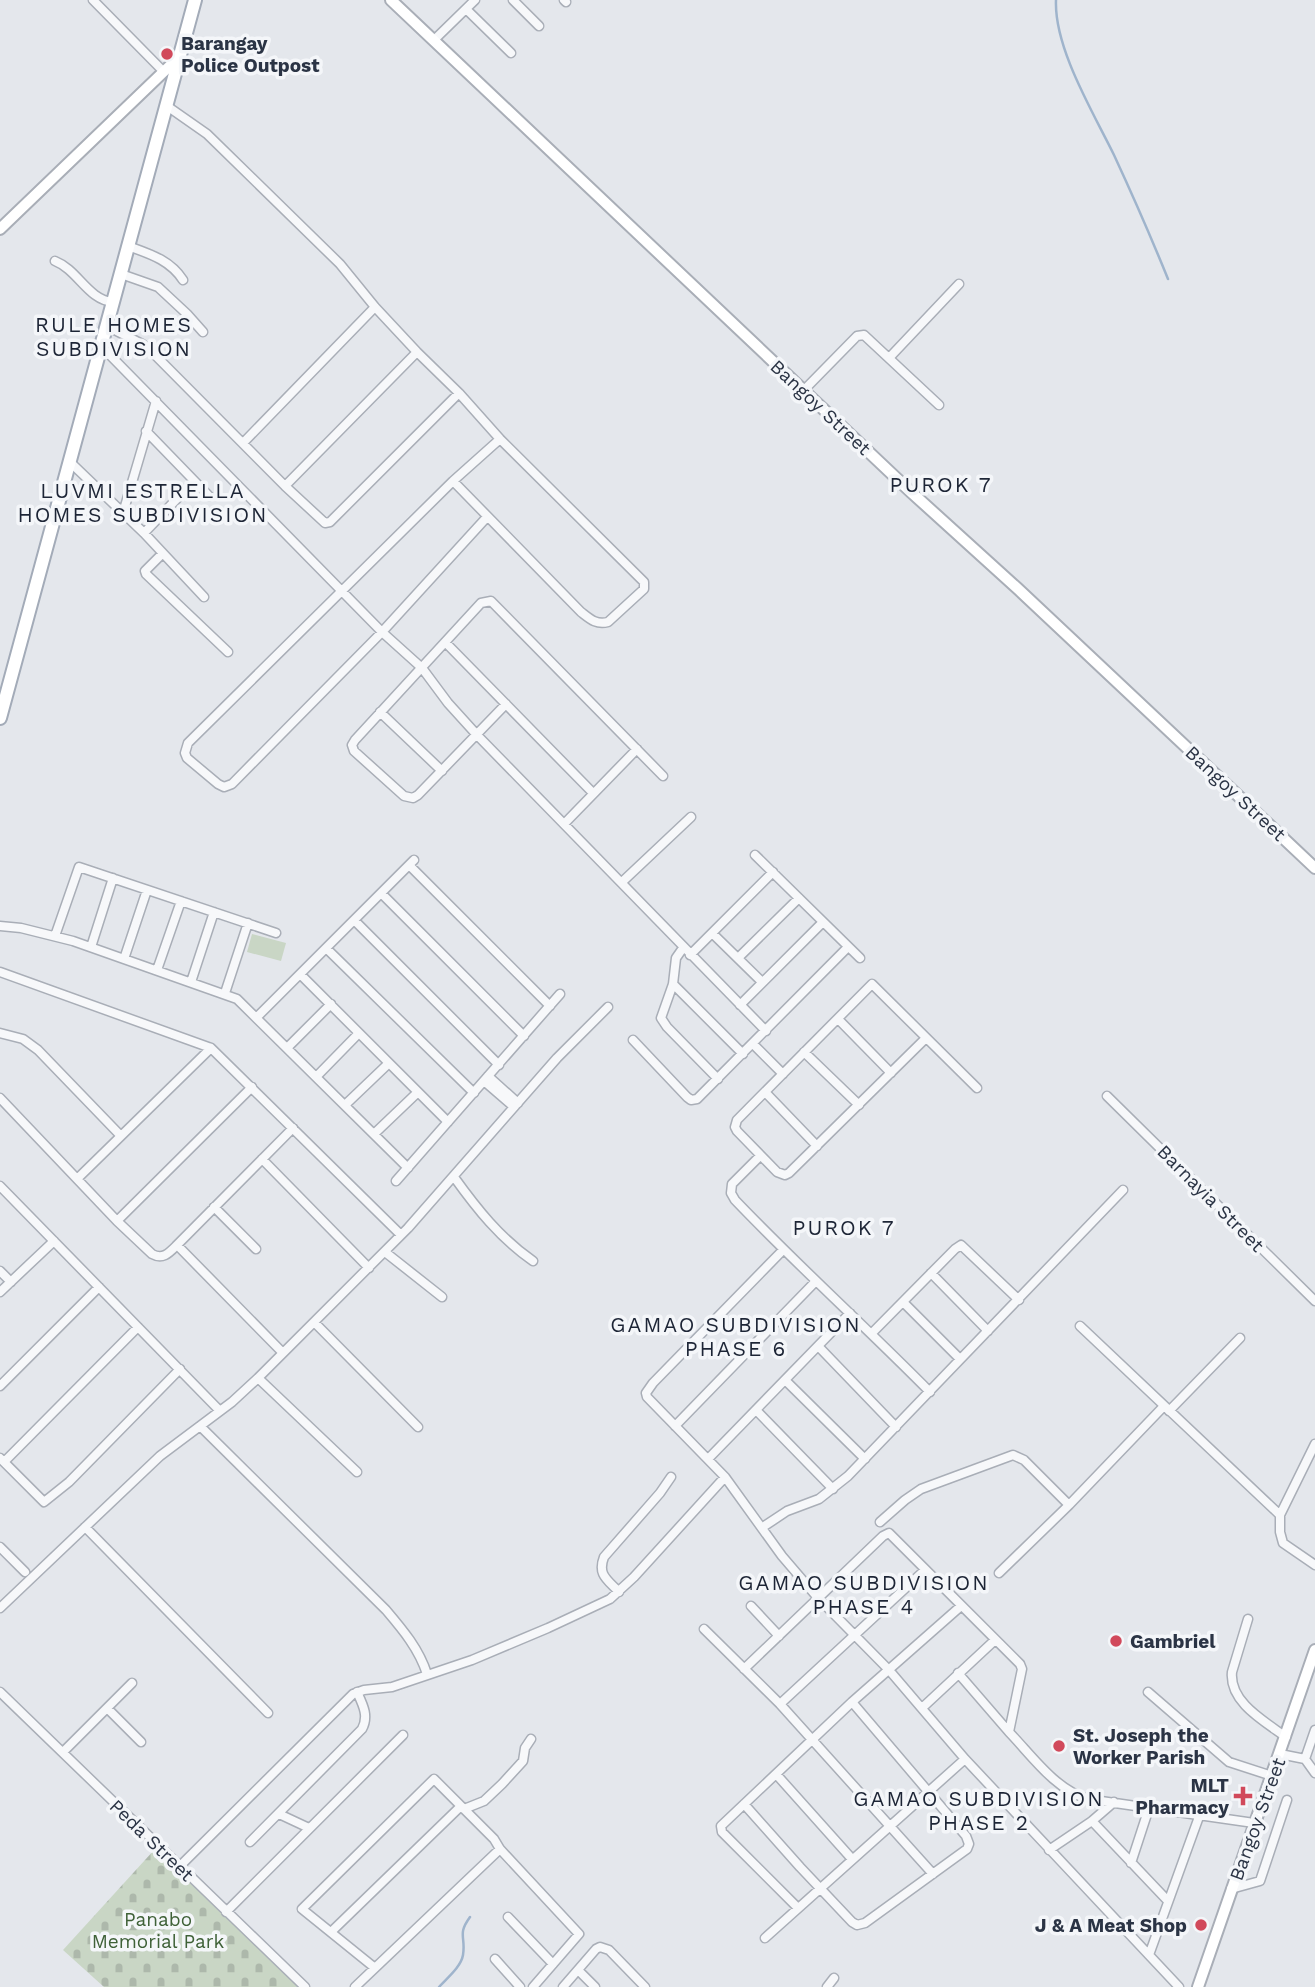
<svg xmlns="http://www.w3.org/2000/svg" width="1315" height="1987" viewBox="0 0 1315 1987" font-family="'Work Sans',sans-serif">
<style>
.grass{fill:#c9d6c5}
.cemetery{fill:url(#cemetery-stones)}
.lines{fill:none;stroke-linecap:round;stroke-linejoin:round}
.stream{stroke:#9fb4cc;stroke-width:2.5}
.street-casing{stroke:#a9aeb7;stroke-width:11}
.secondary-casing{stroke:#a9aeb7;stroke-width:14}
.primary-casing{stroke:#a3abb8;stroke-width:16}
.street{stroke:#f7f8fa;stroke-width:8}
.secondary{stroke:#fff;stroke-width:10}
.primary{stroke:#fff;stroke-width:12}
.poi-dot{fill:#d1495b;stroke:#f4f6f9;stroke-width:2.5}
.labels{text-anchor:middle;stroke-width:7;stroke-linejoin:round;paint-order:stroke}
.poi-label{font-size:19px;font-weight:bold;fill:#2b3445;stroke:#f4f6f9;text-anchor:start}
.street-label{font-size:19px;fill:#2b3445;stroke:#f4f6f9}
.park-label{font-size:19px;fill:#3f6138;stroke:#f4f6f9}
.neighbourhood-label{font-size:21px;letter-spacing:2px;fill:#1d2536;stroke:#f4f6f9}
</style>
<defs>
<pattern id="cemetery-stones" width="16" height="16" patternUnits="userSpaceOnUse" patternTransform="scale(1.75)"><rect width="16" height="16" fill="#c9d6c5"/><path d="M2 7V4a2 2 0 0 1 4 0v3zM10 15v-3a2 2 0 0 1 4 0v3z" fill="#adb8ab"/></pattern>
</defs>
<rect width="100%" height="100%" fill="#e4e7ec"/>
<path class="grass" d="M252,934l34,9 -5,18 -34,-9z"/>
<path class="cemetery" d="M155,1849l146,138h-197l-41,-37z"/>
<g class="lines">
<path class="stream" d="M1056,0c-2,48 37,112 58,155 19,41 37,82 54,124
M439,1987c8,-9 22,-20 24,-32 3,-19 -6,-20 7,-38"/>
<defs>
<path id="street" d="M93,0l71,72
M513,0l26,26
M564,0l2,2
M466,9l45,44
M434,40l41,-40
M167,106l40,28 133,130 35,43 42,45 42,41 41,46 144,143v7l-36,33c-12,3 -18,-3 -27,-10l-128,-131
M128,246c22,8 42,14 55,34
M55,261c23,9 33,39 58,41
M121,274l37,13 29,27 16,18
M107,326l35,18 8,6 135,136 40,37 5,-1 129,-129
M101,346l281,286 40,36 26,35 29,32 289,296
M889,358l70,-74
M804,390l53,-54 7,-1 75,70
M146,431l63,65
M243,443l132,-136
M70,462l74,71 60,64
M285,486l132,-134
M123,513l33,-112
M487,517l-105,115 -150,152 -8,3 -6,-3 -31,-26 -2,-5 3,-10 265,-262 47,-42
M144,533l50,-52
M162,554l-17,17 1,3 82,78
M445,642l148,151
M506,704l-88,91 -5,3 -9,-2 -50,-45 -2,-6 3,-5 126,-137 10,-2 172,175
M380,712l62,59
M564,824l73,-75
M755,855l105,103
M409,865l141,141
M622,882l69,-65
M381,893l143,143
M354,920l145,145
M0,926l21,2 52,13 164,58 171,169
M712,933l50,49
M55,936l24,-69 197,66
M91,947l22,-69
M326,948l148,145
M683,948l-7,10 -3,26 -12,34 6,9 51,52
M690,955l83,-83
M738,958l61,-60
M124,959l23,-69
M157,970l24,-69
M0,972l211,76 190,187
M300,974l148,148
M191,982l23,-70
M673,984l70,70
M225,993l23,-70
M740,1005l83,-83
M257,1017l157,-157
M838,1019l53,54
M0,1033l23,6 15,11 82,85
M926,1038l-137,135 -4,2 -8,-3 -40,-41 -2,-4 2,-7 135,-136 105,104
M633,1040l54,57 4,3 6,-1 151,-152
M753,1044l30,30
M288,1047l43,-43
M804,1052l55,53
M488,1076l30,27
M316,1077l43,-44
M484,1081l30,26
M765,1092l52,54
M1107,1096l208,205
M0,1098l117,123 35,33c11,6 17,-1 25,-9l116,-117
M345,1105l44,-42
M374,1134l44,-42
M760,1156l-28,28 -1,9 4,7c63,66 131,127 195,192
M262,1159l107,109
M454,1177c23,32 46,61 79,84
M78,1178l133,-130
M396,1181l164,-187
M0,1186l220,225
M214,1207l42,42
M117,1221l135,-134
M177,1245l106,108
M783,1250l-130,133 -7,10 1,4 78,80 57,79 36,42 71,72 76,89 214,228
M385,1252l57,45
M0,1271l11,11
M931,1273l57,58
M0,1292l54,-51
M903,1302l57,57
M314,1322l104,105
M1080,1326l200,189
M872,1333l83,-84 6,-4 58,55
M818,1346l78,81
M258,1378l99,94
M785,1380l80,79
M0,1386l99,-99
M756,1410l77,79
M1169,1411l71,-73
M200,1426l186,184c17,20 33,39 41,64
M675,1426l141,-145
M1315,1444l-35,71v17l3,11 32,22
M0,1458l44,44 25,-20 111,-113
M708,1459l142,-146
M4,1462l134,-135
M880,1522l25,-22 16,-11 92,-34 11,5 45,45 95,-99
M85,1527l183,186
M763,1527l24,-16 32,-12 29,-23 275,-286
M0,1547l25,25
M999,1573l70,-68
M619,1592c-11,-12 -22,-17 -15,-35l56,-64 11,-16
M751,1606l28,30
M0,1608l160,-152 72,-54 26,-24 150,-150 149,-170 51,-51
M1248,1619l-16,53c-3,30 32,49 54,65
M704,1629l76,75 153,170
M744,1669l139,-133 6,-3 131,131 2,5 -13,63c24,25 45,56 78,67l167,24
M958,1673l51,59
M0,1692l305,295
M1148,1692l81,70 43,14
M780,1704l145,-134
M107,1708l34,34
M922,1708l73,-68
M63,1752l69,-69
M1280,1754l25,5 10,14
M1305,1759l10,-29
M776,1774l76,85
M744,1804l56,63 52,55 5,3 8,-2 102,-74 2,-5 -3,-8 -114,-134
M464,1809l20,-8 18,-17 21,-23 2,-13 6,-9
M279,1814l30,14
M1092,1821l75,79
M250,1842l112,-113c7,-13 1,-24 -5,-37
M1049,1850l43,-29 22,-19
M1131,1863l18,-55
M179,1867l174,-173 11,-4 28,-3 80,-27 76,-32 62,-29 24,-22 91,-100
M1231,1889l29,-8 27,-81
M798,1908l-76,-76 -1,-6 131,-124 109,-96
M226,1912l177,-177
M508,1917l45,47
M331,1932l130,-126
M765,1938l200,-179
M1149,1955l51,-141
M495,1959l25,28
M375,1968l-73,-59 132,-130 60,60 6,10 79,85 -46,53
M578,1970l17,17
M355,1987l145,-138
M563,1987l33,-38 4,-2 9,3 36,37
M827,1987l7,-9"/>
<path id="secondary" d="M391,0l520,492 106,96 298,280
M0,229l179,-172
M1198,1987l117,-337"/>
<path id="primary" d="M0,718l195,-718"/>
</defs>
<use href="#street" class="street-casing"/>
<use href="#secondary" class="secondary-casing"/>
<use href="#primary" class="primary-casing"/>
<use href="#street" class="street"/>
<use href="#secondary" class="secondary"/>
<use href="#primary" class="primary"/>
</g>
<g class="poi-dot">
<circle cx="167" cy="54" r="7"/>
<circle cx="1116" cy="1641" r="7"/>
<circle cx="1059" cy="1746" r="7"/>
<path d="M1239.5 1785.5h7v7h7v7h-7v7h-7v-7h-7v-7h7z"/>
<circle cx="1201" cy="1925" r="7"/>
</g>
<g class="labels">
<g class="poi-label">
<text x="181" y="50">Barangay<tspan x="181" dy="22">Police Outpost</tspan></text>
<text x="1130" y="1648">Gambriel</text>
<text x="1073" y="1742">St. Joseph the<tspan x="1073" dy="22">Worker Parish</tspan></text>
<text x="1229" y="1792" text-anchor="end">MLT<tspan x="1229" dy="22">Pharmacy</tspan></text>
<text x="1187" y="1932" text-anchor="end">J &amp; A Meat Shop</text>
</g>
<g class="street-label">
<text transform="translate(821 407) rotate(43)" y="7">Bangoy Street</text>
<text transform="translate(1236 793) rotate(43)" y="7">Bangoy Street</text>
<text transform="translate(1211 1198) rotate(45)" y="7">Barnayia Street</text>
<text transform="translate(1257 1819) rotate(-70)" y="7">Bangoy Street</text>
<text transform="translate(152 1840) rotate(44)" y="7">Peda Street</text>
</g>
<g class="park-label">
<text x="158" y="1926">Panabo<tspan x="158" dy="22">Memorial Park</tspan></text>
</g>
<g class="neighbourhood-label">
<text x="114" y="332">RULE HOMES<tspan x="114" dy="24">SUBDIVISION</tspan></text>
<text x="941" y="492">PUROK 7</text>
<text x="143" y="498">LUVMI ESTRELLA<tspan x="143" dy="24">HOMES SUBDIVISION</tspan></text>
<text x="844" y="1235">PUROK 7</text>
<text x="736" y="1332">GAMAO SUBDIVISION<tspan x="736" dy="24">PHASE 6</tspan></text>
<text x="864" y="1590">GAMAO SUBDIVISION<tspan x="864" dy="24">PHASE 4</tspan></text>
<text x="979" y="1806">GAMAO SUBDIVISION<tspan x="979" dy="24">PHASE 2</tspan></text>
</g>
</g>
</svg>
